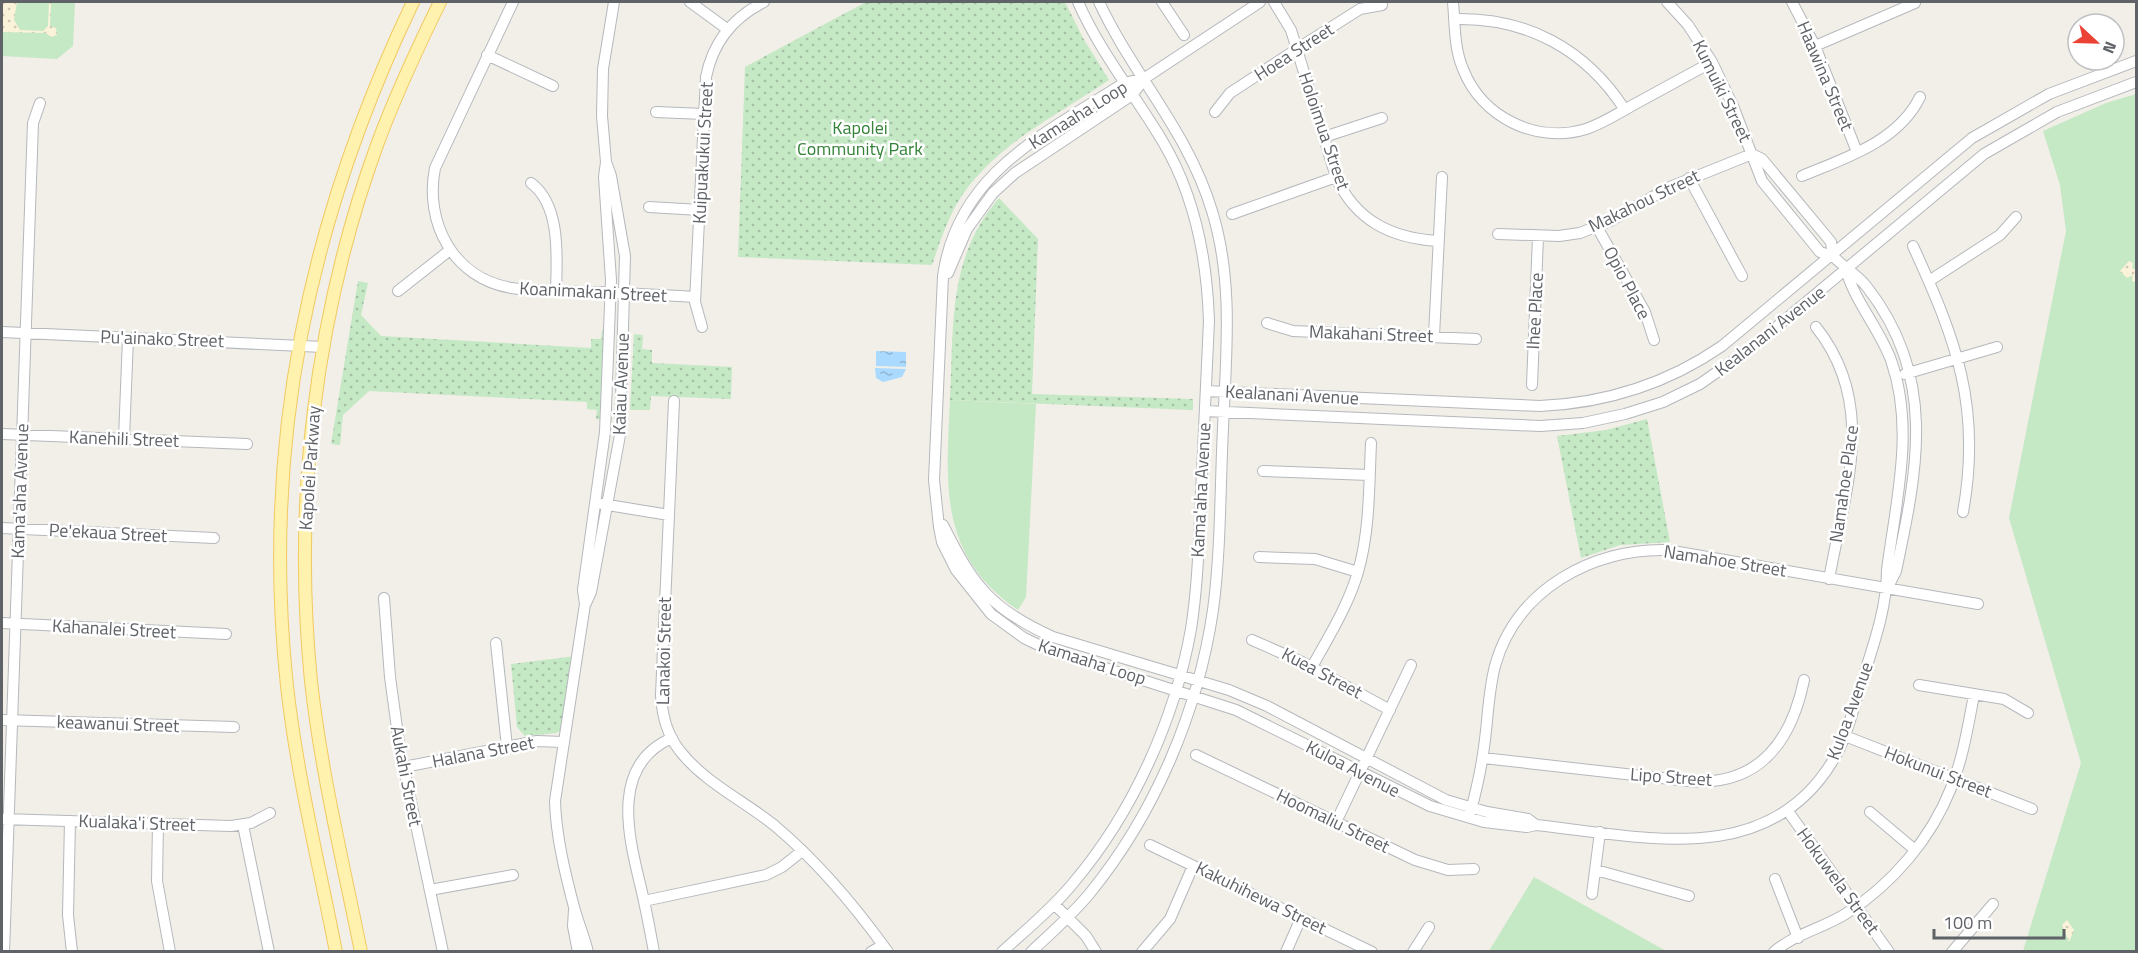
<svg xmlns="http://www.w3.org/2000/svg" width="2138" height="953" viewBox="0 0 2138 953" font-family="'Titillium Web',sans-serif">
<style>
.grass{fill:#c5e8c5}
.sand{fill:url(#sand-dots)}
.park{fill:url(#park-dots)}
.water{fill:url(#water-ripples)}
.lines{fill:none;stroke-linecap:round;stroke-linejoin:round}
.minor-casing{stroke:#b5b8bc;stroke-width:12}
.major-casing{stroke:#f2c960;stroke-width:14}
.minor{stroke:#fff;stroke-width:10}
.major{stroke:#fff2af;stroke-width:12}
.labels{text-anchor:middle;stroke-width:5;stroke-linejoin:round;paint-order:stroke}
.street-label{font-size:18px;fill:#5f6368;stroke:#fff}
.park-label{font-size:18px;fill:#348238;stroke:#fff}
</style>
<defs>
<pattern id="sand-dots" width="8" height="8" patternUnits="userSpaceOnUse" patternTransform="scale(1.5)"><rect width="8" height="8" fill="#fbf3d9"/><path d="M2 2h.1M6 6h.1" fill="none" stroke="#cec8b4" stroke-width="1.8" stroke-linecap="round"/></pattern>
<pattern id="park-dots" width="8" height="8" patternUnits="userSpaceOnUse" patternTransform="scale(1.5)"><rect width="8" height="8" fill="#c5e8c5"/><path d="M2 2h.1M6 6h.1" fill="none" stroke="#a3c0a4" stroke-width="1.8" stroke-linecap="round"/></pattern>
<pattern id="water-ripples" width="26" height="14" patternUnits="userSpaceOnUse" patternTransform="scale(1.5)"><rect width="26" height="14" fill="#aadaff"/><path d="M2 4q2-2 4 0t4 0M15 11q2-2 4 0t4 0" fill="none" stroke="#8eb4d2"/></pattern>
</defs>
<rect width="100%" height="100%" fill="#f1efe8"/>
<path class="grass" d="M2,2h73l-2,44 -16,13 -55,-3z
M2136,94v857h-113l58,-188 -72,-245 57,-287 -6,-46 -17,-54 63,-28z
M950,400l86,4 -10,193 -8,13c-80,-55 -72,-125 -68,-210z
M1534,877l132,74h-177z"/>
<path class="sand" d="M2,2h15l-3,18 6,10 23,1 5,-5 1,-24h2l-1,24 6,2 1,7 -5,2 -7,-4 -43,-1z
M2129,261l4,2 -1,5 4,2 -1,12 -3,-1 1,-6 -6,3 -7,-7z
M2067,920l7,10 -5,12 -7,-17z"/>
<path class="park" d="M866,2h199l18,36 26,42c-53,36 -119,67 -153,125 -10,19 -17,39 -24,60l-194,-8 7,-190z
M999,198l39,41 -6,155 161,5v11l-243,-10c4,-74 -3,-142 49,-202z
M358,281l10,2 -7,32 20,21 210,12v-9h10l1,-9 9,1 -4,89 -11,-1 1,-9 -10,-1v-7l-218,-11 -26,24 -3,30 -9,-1z
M634,334l9,1 -1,14 10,1v13l80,4 -1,32 -80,-3 -1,14h-20z
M1647,419l23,123 -50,3 -39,13 -24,-122 49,-6z
M576,656l-14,74 -6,3 -31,3 -8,-9 -6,-63z"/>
<path class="water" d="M876,351l30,1v15l-30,-1z
M875,368l31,1 -4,8 -19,5 -7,-4z"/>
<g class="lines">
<defs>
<path id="minor" d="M513,2l-78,166c-11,55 19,111 77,120 27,4 55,3 82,4 34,1 68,3 101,5
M690,2l37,27
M1162,2l22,33
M1274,2l17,28 45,147c20,44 55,61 102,64
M1453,2c2,22 1,46 10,67 19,49 74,75 123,60 18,-6 34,-17 49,-25 26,-14 51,-28 77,-42
M1667,2l21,23 24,37 21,44 29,75 58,71 13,4
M1792,2l23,44 42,106
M1454,19c72,-2 132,30 171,91
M1815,46l100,-43
M487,55l66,31
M1145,78l-21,5c-79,51 -166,89 -181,193l-9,204 5,47 3,15 14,28 35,44 33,24 25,12 187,60 194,96 54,16 43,5 9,-2c104,11 230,45 296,-63 13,-20 19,-45 26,-68 12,-40 29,-82 29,-124 9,-70 28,-141 4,-210 -12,-32 -36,-58 -45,-90
M656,112l48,2
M1215,112l15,-19 67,-44 63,-40 22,-4
M1324,137l58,-19
M1752,154l10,5 69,83 2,14
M1802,176c43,-18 96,-34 118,-79
M1689,178l53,98
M531,183c30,22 26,75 25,107
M649,207l51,3
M1232,214l104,-37
M1597,227l48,85 9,28
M1498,234l61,2 21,-3 30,-12 60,-34 82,-33
M1913,246c43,94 69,161 50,266
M1833,256c10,11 25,19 34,31 70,90 51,181 29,284l-7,14
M948,273l19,-44 26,-36 22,-20 117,-78 13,-17 115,-76
M1929,281l71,-46 16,-18
M398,291l52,-41
M1267,323l26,8 183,8
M702,327l-7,-25 11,-225c7,-35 26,-59 58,-75
M1816,327c62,78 29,163 13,252
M2,332l321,15
M1434,336l8,-159
M1905,374l92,-27
M1532,385l6,-148
M1206,391l334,15c67,-3 127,-22 182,-60l250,-208 77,-44 87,-33
M674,401l-13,294c1,20 6,40 19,56 24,31 64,50 94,74 43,36 81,81 114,127
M1205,411l335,15 43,-3 42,-9 38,-12 37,-18 50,-35 234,-195 73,-42 79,-30
M2,434l245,10
M124,438l4,-100
M1263,471l106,4
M602,504l67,11
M943,525c30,60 47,84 110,112l176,53 38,16 179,94 41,12 41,7 8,6
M2,528l212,10
M1259,557l56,2 43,13
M384,598l6,79 10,73 43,202
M586,603l5,-11 29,-157 5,-179 -14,-80 -5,-14 -4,-46 1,-47 11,-67
M2,623l224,11
M1252,640l50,22 88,48
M496,643l11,104
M1312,667c17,-31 36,-61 46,-95 12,-42 11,-86 13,-129
M1919,685l85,14 24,14
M2,720l232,7
M1845,736l187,73
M1196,755l219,105 33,10 26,-1
M1483,758l205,23c70,6 103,-38 116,-101
M404,767l133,-26 26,1
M1787,810l102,142
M1870,812l45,38
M1470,814c6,-22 11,-44 14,-67 4,-27 4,-54 11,-81 21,-76 97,-118 172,-116l311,54
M2,819l229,7 20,-3 19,-10
M70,821l-2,94 4,37
M1336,822l75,-157
M158,824l-1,57 13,71
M243,825l26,127
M1150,845l222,107
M1596,870l93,26
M1775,879l23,59
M430,890l83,-15
M1592,894l8,-62
M644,901l122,-26 16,-8 20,-16
M1054,904l32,32 10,16
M574,910l-1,16 5,26
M4,952l29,-829 7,-20
M588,952c-4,-16 -10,-30 -14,-45 -9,-34 -18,-71 -19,-106l30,-197 -2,-14 22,-158 6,-152 -7,-103 2,-15
M654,952c-4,-22 -8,-43 -13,-64 -12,-50 -32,-123 31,-150
M871,952l12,-7
M1002,952c25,-23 51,-44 72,-70 59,-70 101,-163 117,-253 7,-45 8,-90 10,-136 3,-57 5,-114 8,-172 -2,-62 -14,-125 -46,-179 -28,-47 -63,-90 -85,-140
M1031,952c20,-19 41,-37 59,-59 65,-80 108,-181 123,-283 8,-60 7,-122 10,-182 3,-73 11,-146 -11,-217 -24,-80 -79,-136 -113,-209
M1142,952l28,-33 23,-53
M1286,952l15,-34
M1413,952l16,-25
M1774,952c20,-18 50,-24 73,-39 45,-29 84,-74 104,-125 12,-30 17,-62 23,-93
M1952,952l41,-48"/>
<path id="major" d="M336,952c-17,-88 -39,-176 -49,-266 -26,-242 22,-466 126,-684
M361,952c-18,-90 -40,-180 -50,-271 -18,-180 4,-365 66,-536 18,-49 40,-96 63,-143"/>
</defs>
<use href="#minor" class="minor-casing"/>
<use href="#major" class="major-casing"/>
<use href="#minor" class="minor"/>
<use href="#major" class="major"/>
</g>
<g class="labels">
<g class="street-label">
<text transform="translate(1294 52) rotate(-33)" y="6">Hoea Street</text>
<text transform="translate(1825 76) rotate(67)" y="6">Haawina Street</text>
<text transform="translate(1722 91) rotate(64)" y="6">Kumuiki Street</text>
<text transform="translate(1078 115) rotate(-32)" y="6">Kamaaha Loop</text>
<text transform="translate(1324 131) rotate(71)" y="6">Holoimua Street</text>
<text transform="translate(703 153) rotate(-87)" y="6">Kuipuakukui Street</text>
<text transform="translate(1644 201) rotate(-26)" y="6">Makahou Street</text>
<text transform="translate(1627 283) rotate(62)" y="6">Opio Place</text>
<text transform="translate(593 292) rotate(3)" y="6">Koanimakani Street</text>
<text transform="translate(1535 311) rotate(-87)" y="6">Ihee Place</text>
<text transform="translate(1770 331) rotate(-38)" y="6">Kealanani Avenue</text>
<text transform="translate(1371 334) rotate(2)" y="6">Makahani Street</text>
<text transform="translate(162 339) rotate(2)" y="6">Pu'ainako Street</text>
<text transform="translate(621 384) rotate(-88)" y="6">Kaiau Avenue</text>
<text transform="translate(1292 395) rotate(3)" y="6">Kealanani Avenue</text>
<text transform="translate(124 439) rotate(2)" y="6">Kanehili Street</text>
<text transform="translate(310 468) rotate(-86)" y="6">Kapolei Parkway</text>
<text transform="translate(1844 484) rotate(-82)" y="6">Namahoe Place</text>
<text transform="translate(1201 490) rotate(-87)" y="6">Kama'aha Avenue</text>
<text transform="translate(20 491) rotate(-88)" y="6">Kama'aha Avenue</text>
<text transform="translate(108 533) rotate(3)" y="6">Pe'ekaua Street</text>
<text transform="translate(1725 561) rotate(9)" y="6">Namahoe Street</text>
<text transform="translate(114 629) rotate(3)" y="6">Kahanalei Street</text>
<text transform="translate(664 651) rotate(-89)" y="6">Lanakoi Street</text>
<text transform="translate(1092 662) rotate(18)" y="6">Kamaaha Loop</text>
<text transform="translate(1322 673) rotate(28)" y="6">Kuea Street</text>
<text transform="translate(1850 711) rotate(-70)" y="6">Kuloa Avenue</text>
<text transform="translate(118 724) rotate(2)" y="6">keawanui Street</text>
<text transform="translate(483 752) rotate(-11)" y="6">Halana Street</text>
<text transform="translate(1353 769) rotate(27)" y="6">Kuloa Avenue</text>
<text transform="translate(1938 772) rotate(21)" y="6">Hokunui Street</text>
<text transform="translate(406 776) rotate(79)" y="6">Aukahi Street</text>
<text transform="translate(1671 777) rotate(4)" y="6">Lipo Street</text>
<text transform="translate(1333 821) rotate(26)" y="6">Hoomaliu Street</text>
<text transform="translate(137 823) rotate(2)" y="6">Kualaka'i Street</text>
<text transform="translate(1838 881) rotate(54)" y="6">Hokuwela Street</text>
<text transform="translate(1261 898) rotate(26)" y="6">Kakuhihewa Street</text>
</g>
<g class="park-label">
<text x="860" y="134">Kapolei<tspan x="860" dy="21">Community Park</tspan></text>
</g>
</g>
<rect width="2138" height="953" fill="none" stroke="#5f6368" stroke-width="6"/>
<g transform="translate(2096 42) rotate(112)"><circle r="28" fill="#ffffff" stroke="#bfc1c3" stroke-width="1.5"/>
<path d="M0-4.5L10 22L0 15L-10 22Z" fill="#ea4335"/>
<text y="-9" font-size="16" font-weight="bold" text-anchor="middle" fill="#5f6368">N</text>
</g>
<path d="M1934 929v9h130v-9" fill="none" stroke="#5f6368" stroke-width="3"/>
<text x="1943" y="929" font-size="18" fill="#5f6368" stroke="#ffffff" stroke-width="4.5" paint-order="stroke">100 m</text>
</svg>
